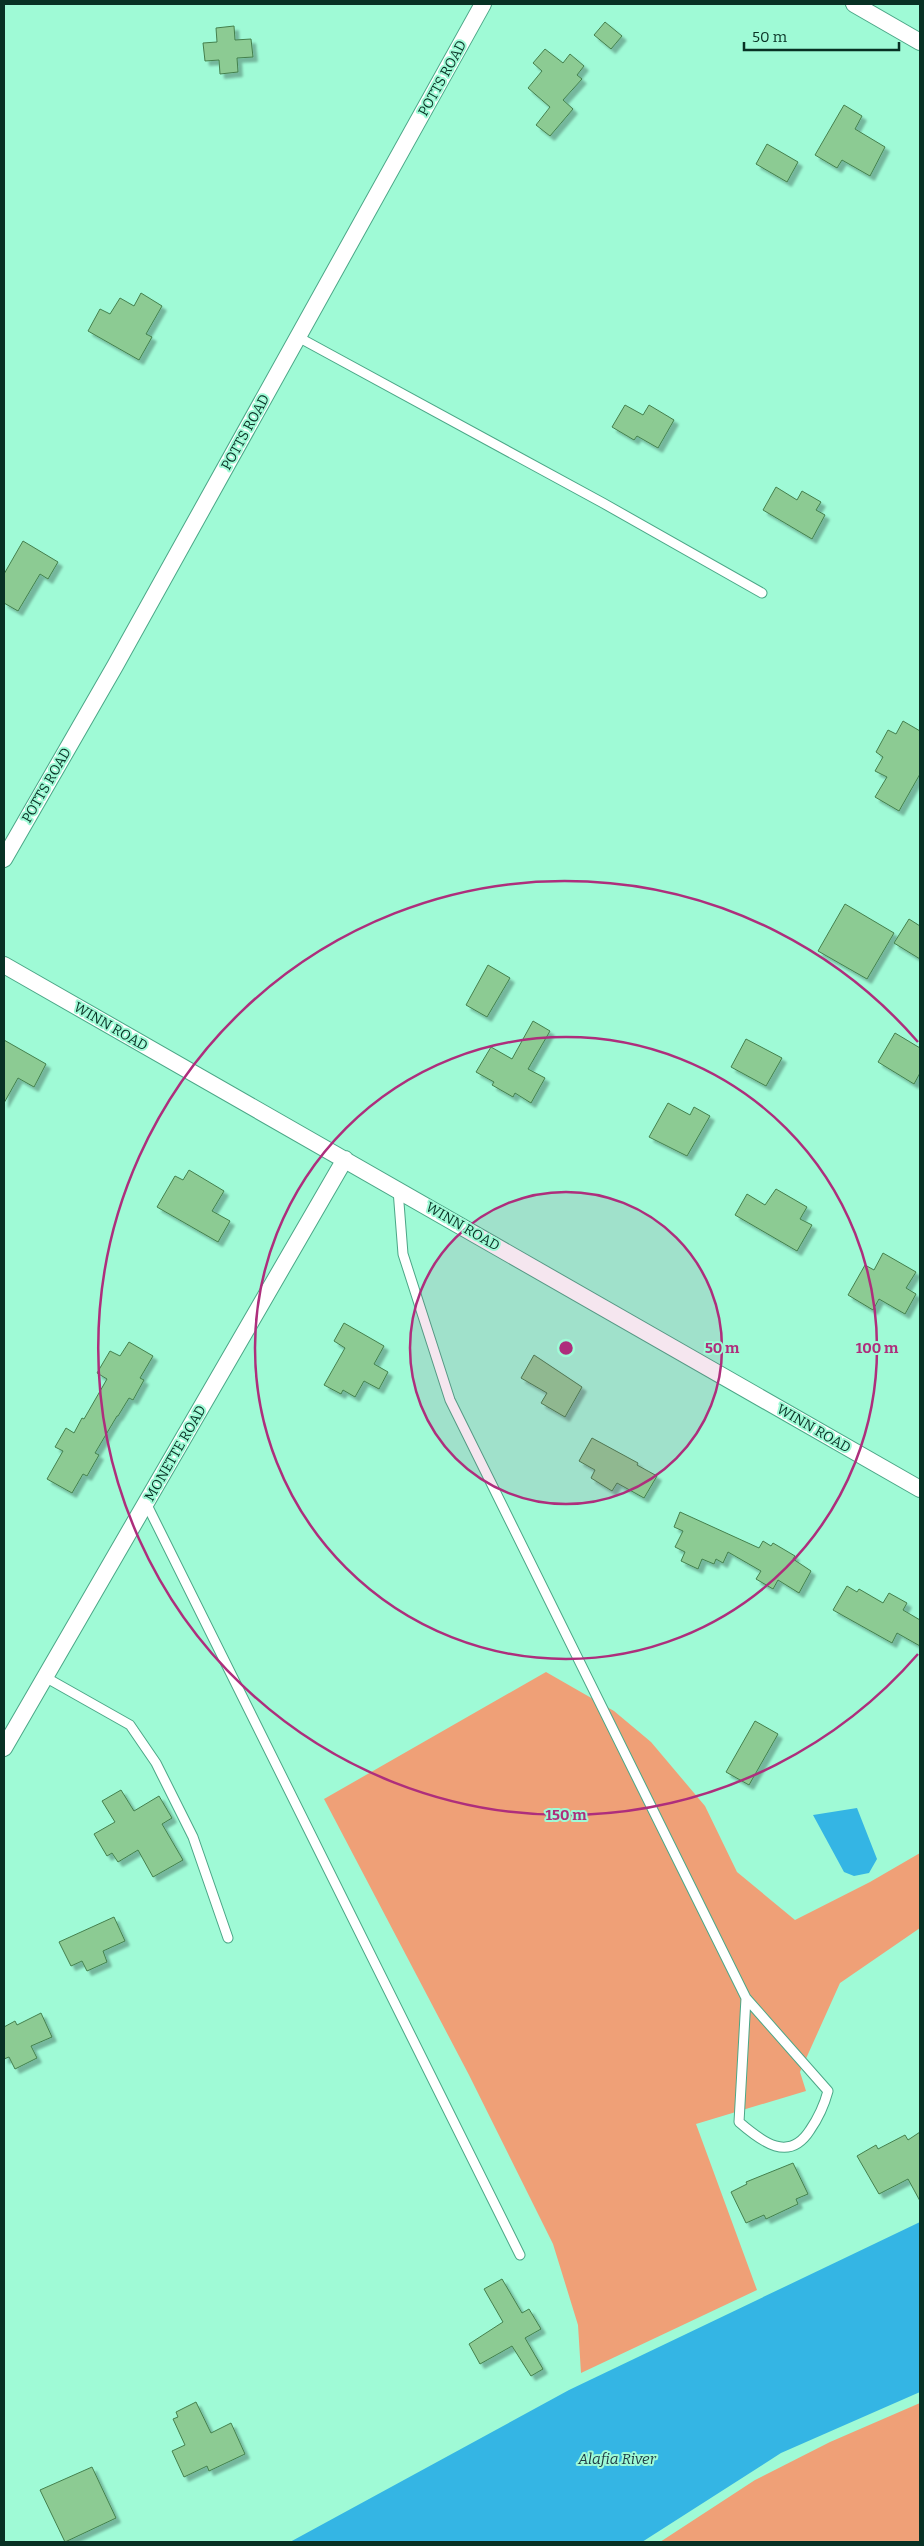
<svg xmlns="http://www.w3.org/2000/svg" width="924" height="2546" viewBox="0 0 924 2546" font-family="Bitter,serif">
<style>
.green{fill:#efa077}
.water{fill:#34b5e4}
.building{fill:#8ccb93;stroke:#44804d;filter:url(#shadow)}
.lines{fill:none;stroke-linecap:round;stroke-linejoin:round}
.service-casing{stroke:#4ba787;stroke-width:11}
.minor-casing{stroke:#4ba787;stroke-width:18}
.service{stroke:#fff;stroke-width:9}
.minor{stroke:#fff;stroke-width:16}
.ring{fill:none;stroke:#ae2e7c;stroke-width:2.5}
.labels{text-anchor:middle;stroke-width:4;stroke-linejoin:round;paint-order:stroke}
.street-label{font-size:14px;fill:#083124;stroke:#9ffad6}
.water-label{font-size:15px;font-style:italic;fill:#1f3a45;stroke:#9ffad6}
.centre{fill:#ae2e7c;stroke:#9ffad6;stroke-width:2.5}
.ring-label{font-size:15px;text-anchor:middle;font-weight:bold;fill:#ae2e7c;stroke:#9ffad6;stroke-width:4;stroke-linejoin:round;paint-order:stroke}
</style>
<defs>
<filter id="shadow"><feDropShadow dx="4.5" dy="4.5" stdDeviation="1" flood-color="#0004"/></filter>
</defs>
<rect width="100%" height="100%" fill="#9ffad6"/>
<path class="green" d="M546,1672l68,39 37,31 54,64 32,66 58,48 75,-38 50,-29v75l-80,55 -40,89 6,19 -110,33 61,166 -176,83 -3,-48 -25,-81 -84,-169 -145,-276z
M920,2403v139h-260l95,-62 75,-38z"/>
<path class="water" d="M857,1808l20,51 -8,14 -15,3 -10,-4 -31,-57z
M920,2222v170l-139,61 -139,89h-352l279,-152z"/>
<path class="building" d="M605,22l17,14 -11,13 -17,-14z
M234,26l1,14 16,-1 2,18 -16,1 1,14 -18,2 -1,-14 -14,1 -2,-18 14,-1 -1,-14z
M545,49l18,14 7,-9 14,12 -7,9 5,4 -19,21 10,9 -23,27 -14,-11 14,-18 -22,-19 14,-17 -9,-8z
M844,105l18,11 -7,13 30,18 -15,29 -28,-16 -5,8 -22,-13z
M767,144l31,18 -11,20 -31,-18z
M141,293l21,13 -16,28 6,3 -13,23 -51,-29 12,-22 10,5 10,-16 14,8z
M625,405l18,10 6,-10 25,15 -16,28 -21,-12 -3,4 -22,-13z
M776,487l21,13 5,-9 19,11 -5,8 9,5 -13,24 -49,-29z
M23,541l35,21 -10,17 -8,-5 -22,37 -14,-8v-29z
M903,721l17,10v43l-21,37 -24,-14 12,-20 -12,-6 8,-14 -7,-5 12,-22 8,4z
M845,904l49,29 -27,46 -49,-28z
M909,919l11,7v33l-26,-16z
M488,965l22,13 -23,39 -21,-12z
M533,1021l17,10 -22,38 17,9 -14,25 -16,-10 -2,4 -21,-12 2,-3 -18,-10 15,-25 21,12z
M895,1033l25,15v25l-6,11 -36,-22z
M746,1039l36,19 -16,28 -35,-19z
M4,1040l42,24 -12,23 -16,-9 -14,25z
M668,1103l22,12 4,-8 16,9 -23,40 -38,-19z
M189,1170l35,21 -12,20 18,10 -12,21 -61,-35 18,-31 8,4z
M776,1189l31,18 -7,12 12,6 -15,26 -62,-36 12,-21 18,11z
M883,1253l33,19 -10,16 10,6 -11,20 -26,-15 -6,11 -25,-15 17,-30 9,5z
M344,1323l40,23 -10,18 14,8 -9,17 -15,-8 -9,16 -12,-7 -2,4 -17,-9 21,-37 -11,-7z
M129,1342l24,14 -13,22 4,2 -11,20 -4,-2 -11,18h-1l-22,37 4,2 -12,21 -4,-2 -11,19 -25,-14 16,-28 -8,-4 11,-19 8,5 8,-15 2,1 23,-40 -10,-6 13,-22 10,5z
M534,1355l48,32 -17,30 -24,-14 6,-10 -26,-15z
M592,1438l46,25 -1,2 20,11 -13,22 -27,-15 -5,8 -21,-13 4,-8 -16,-9z
M680,1512l79,36 4,-7 8,5 2,-3 22,13 -2,3 18,12 -12,22 -21,-13 -5,9 -17,-10 5,-8 -33,-19 -5,11 -7,-4 -2,5 -12,-5 -4,10 -17,-8 4,-9 -10,-5 8,-16 -9,-4z
M847,1586l10,6 2,-3 24,14 6,-10 18,10 -4,7 17,10v26l-23,-13 -5,10 -59,-33z
M755,1721l23,13 -29,51 -23,-13z
M121,1790l13,21 25,-15 13,22 -10,6 21,36 -30,17 -15,-27 -20,12 -6,-9 -5,3 -13,-22 21,-12 -13,-21z
M114,1917l11,24 -22,10 4,11 -20,9 -5,-10 -11,5 -12,-24z
M41,2013l11,24 -21,9 6,12 -22,11 -6,-12 -5,2v-32l11,-6 2,4z
M920,2132v69l-12,-22 -29,15 -22,-38 19,-11 2,4 27,-14 3,5z
M793,2163l15,31 -12,5 2,5 -32,15 -2,-4 -18,8 -15,-31 16,-8 -1,-2z
M502,2279l20,34 7,-4 12,20 -16,9 18,31 -12,7 -19,-30 -32,18 -11,-20 34,-22 -19,-33z
M196,2402l15,31 20,-10 14,31 -36,17 -2,-5 -23,11 -12,-26 13,-6 -12,-26 5,-2 -2,-5z
M92,2467l24,51 -51,24 -25,-52z"/>
<g class="lines">
<defs>
<path id="service" d="M298,337l305,166 159,90
M398,1190l5,64 47,146 296,598 -7,124c23,20 50,41 71,8 9,-13 14,-24 18,-39l-82,-93
M146,1503l374,752
M45,1677l85,48 26,38 37,74 35,101"/>
<path id="minor" d="M854,4l66,38
M4,859l111,-193 368,-662
M4,965l916,524
M4,1748l341,-589"/>
</defs>
<use href="#service" class="service-casing"/>
<use href="#minor" class="minor-casing"/>
<use href="#service" class="service"/>
<use href="#minor" class="minor"/>
</g>
<circle cx="566" cy="1348" r="156" fill="#ae2e7c" fill-opacity=".12"/>
<g class="ring">
<circle cx="566" cy="1348" r="156"/>
<circle cx="566" cy="1348" r="311"/>
<path d="M918 1654A467 467 0 1 1 918 1042"/>
</g>
<g class="labels">
<g class="street-label">
<text transform="translate(442 78) rotate(-61)" y="5">POTTS ROAD</text>
<text transform="translate(245 432) rotate(-61)" y="5">POTTS ROAD</text>
<text transform="translate(46 785) rotate(-60)" y="5">POTTS ROAD</text>
<text transform="translate(111 1026) rotate(30)" y="5">WINN ROAD</text>
<text transform="translate(463 1226) rotate(30)" y="5">WINN ROAD</text>
<text transform="translate(814 1428) rotate(30)" y="5">WINN ROAD</text>
<text transform="translate(175 1453) rotate(-60)" y="5">MONETTE ROAD</text>
</g>
<g class="water-label">
<text x="617" y="2464">Alafia River</text>
</g>
</g>
<circle cx="566" cy="1348" r="8" class="centre"/>
<g class="ring-label">
<text x="722" y="1353">50 m</text>
<text x="877" y="1353">100 m</text>
<text x="566" y="1820">150 m</text>
</g>
<rect width="924" height="2546" fill="none" stroke="#083124" stroke-width="10"/>
<path d="M744 42v8h155v-8" fill="none" stroke="#083124" stroke-width="2.5"/>
<text x="752" y="42" font-size="15" fill="#083124" stroke="#9ffad6" stroke-width="4" paint-order="stroke">50 m</text>
</svg>
